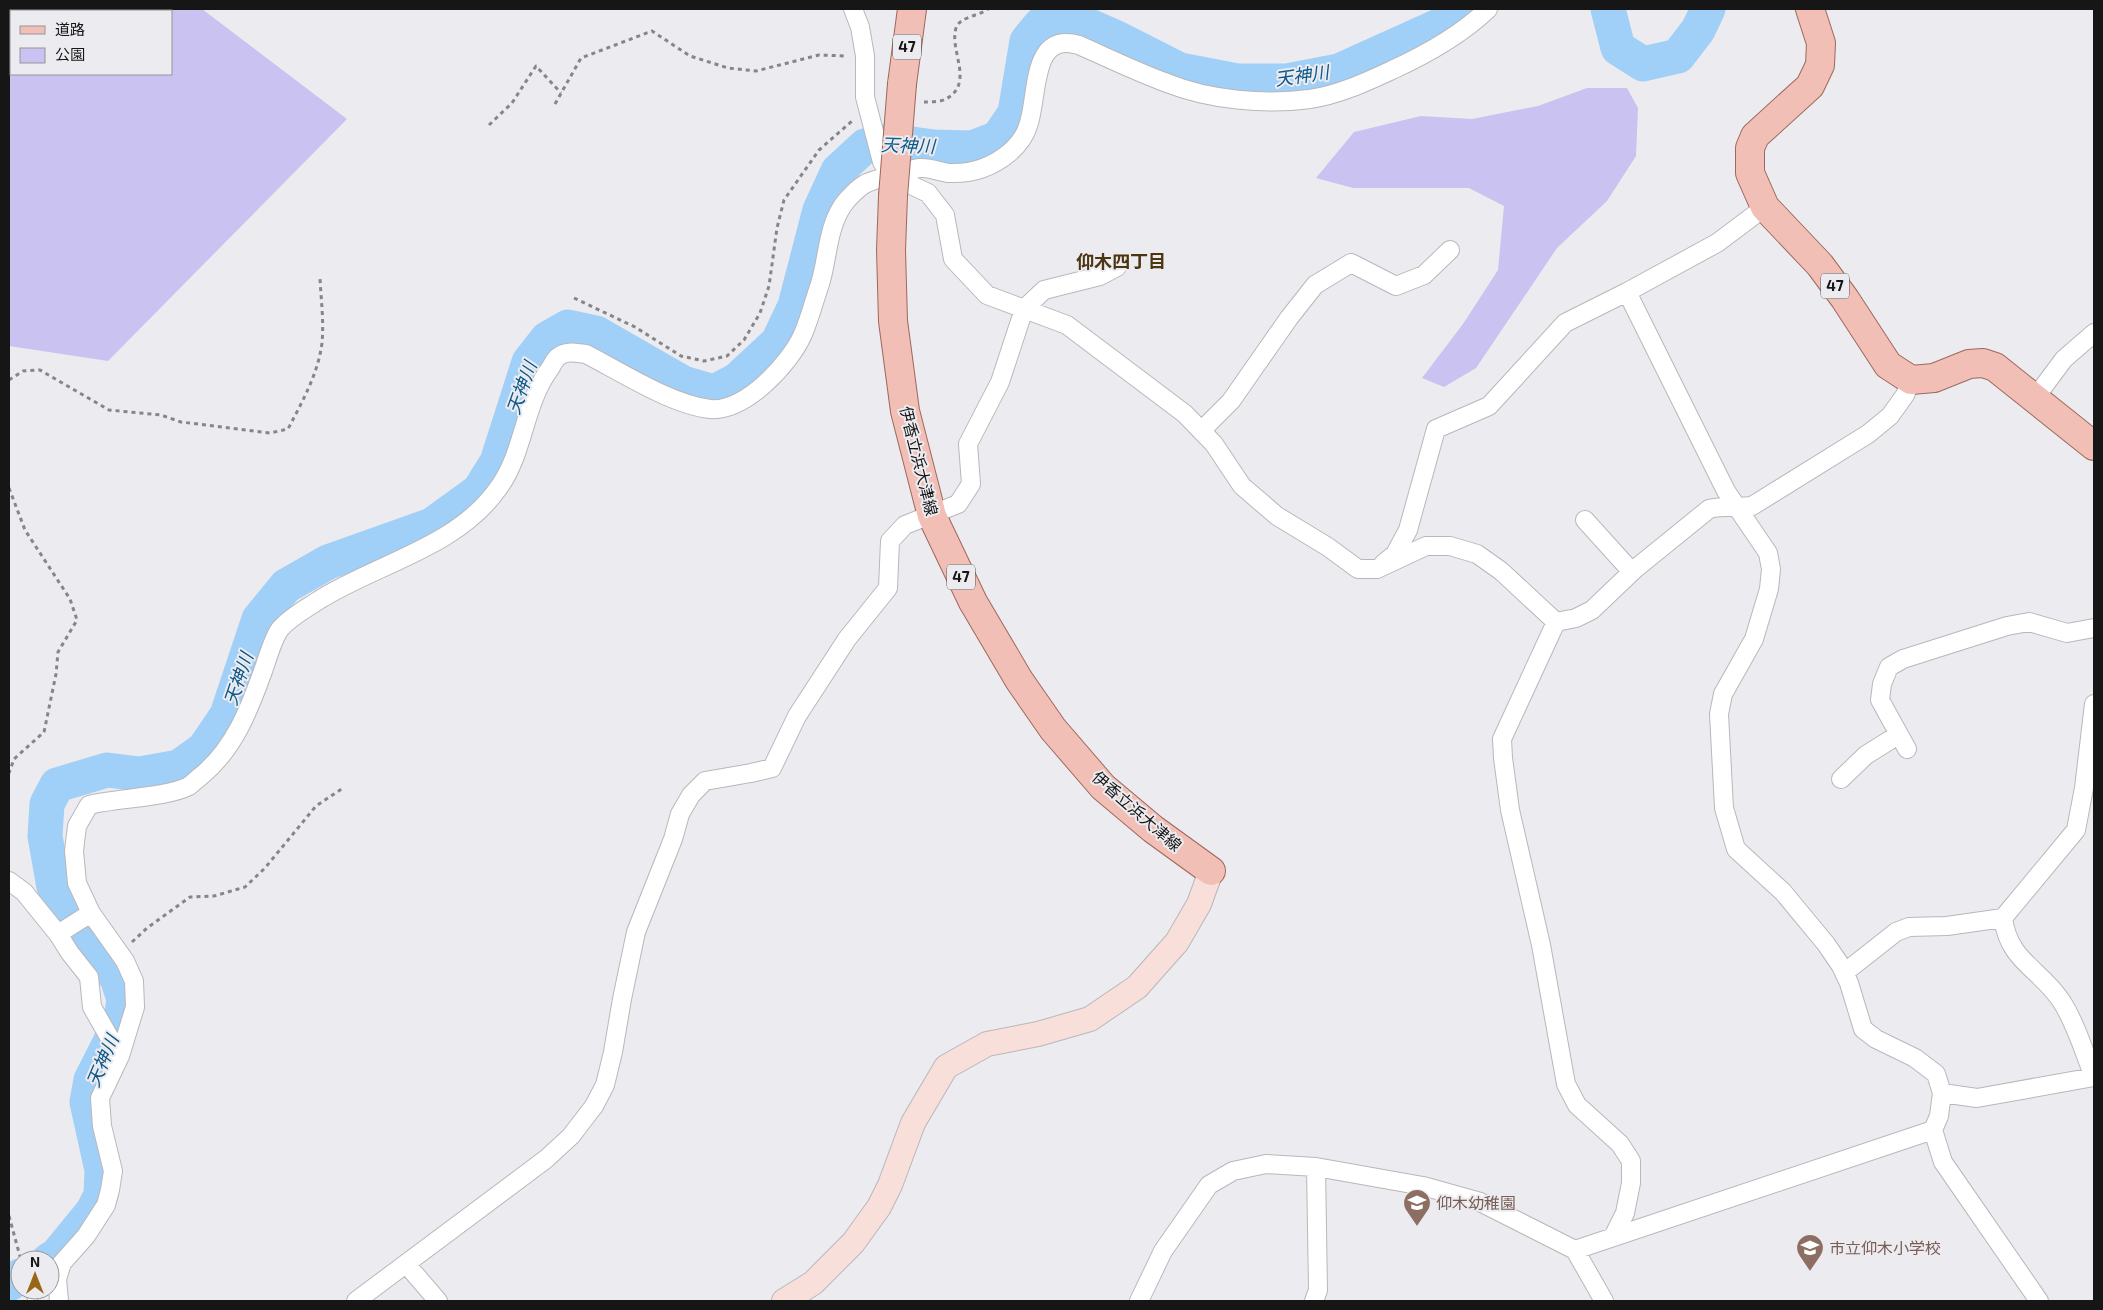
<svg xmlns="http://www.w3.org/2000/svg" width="2103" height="1310" viewBox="0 0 2103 1310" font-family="'Exo 2','Noto Sans JP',sans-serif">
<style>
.green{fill:#cac2f0;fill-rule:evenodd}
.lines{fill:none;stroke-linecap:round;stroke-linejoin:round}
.river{stroke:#a0cff8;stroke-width:35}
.lane-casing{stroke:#b8b7bb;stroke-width:11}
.street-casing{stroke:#b8b7bb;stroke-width:20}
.secondary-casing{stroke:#b8b7bb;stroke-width:26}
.primary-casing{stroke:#9e685d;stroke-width:30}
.path{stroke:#868588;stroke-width:3;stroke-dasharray:4 4;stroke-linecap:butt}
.lane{stroke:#fff;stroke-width:9}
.street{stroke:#fff;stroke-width:18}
.secondary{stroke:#f8dfda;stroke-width:24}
.primary{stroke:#f1bfb5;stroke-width:28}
.primary-bridge-casing{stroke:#9e685d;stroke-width:30;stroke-linecap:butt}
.primary-bridge{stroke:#f1bfb5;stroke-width:28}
.labels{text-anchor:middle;stroke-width:4;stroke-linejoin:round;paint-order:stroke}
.shield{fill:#ecebef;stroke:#565658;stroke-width:1}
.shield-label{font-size:15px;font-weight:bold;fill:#161617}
.street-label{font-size:16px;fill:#161617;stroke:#ecebef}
.education-label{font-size:16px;fill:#785e54;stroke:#ecebef;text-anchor:start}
.water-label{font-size:18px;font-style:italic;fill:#0b5889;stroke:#ecebef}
.neighbourhood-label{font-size:18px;font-weight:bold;fill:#4c3511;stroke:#ecebef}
</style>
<rect width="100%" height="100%" fill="#ecebef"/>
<path class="green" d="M9,9h193l145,110 -239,242 -99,-15zM11,11h160v63h-160z
M1587,88h40l11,20 -2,48 -29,45 -50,47 -81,120 -32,19 -22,-9 41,-54 35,-54 6,-64 -35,-18h-116l-37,-10 38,-46 67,-16 51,3 66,-13z"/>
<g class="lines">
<path class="river" d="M1608,9l10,39 25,16 35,-8 20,-26 10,-21
M49,1260l8,-5 36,-44 8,-16 1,-25 -15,-68 4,-22 30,-59 3,-22 -7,-21 -49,-64 -14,-27 -9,-51 2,-32 10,-19 50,-15 33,4 39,-7 25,-18 23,-34 32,-96 27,-33 42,-24 104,-37 47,-34 18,-29 32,-100 18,-23 21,-12 28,6 87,50 31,9 23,-12 41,-38 17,-36 25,-96 18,-39 27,-25 25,-5 44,6 38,1 26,-10 17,-25 12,-72 14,-17 21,-10 55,24 63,32 57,11h50l52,-10 113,-51 12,-11
M9,1284l11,-8"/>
<defs>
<path id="lane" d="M30,1290l3,11"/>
<path id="street" d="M853,9l7,18 5,29v41l17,65 10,14 36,17 17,22 8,44 34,36 80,30 118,89 29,30 28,42 35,30 51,31 30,22h19l49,-23h24l27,8 24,17 55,51
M1765,207l-48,36 -90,49 99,199 42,62 3,16 -2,20 -15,50 -31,55 -4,20 5,94 12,41 47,43 43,52 15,22 8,17 14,46 13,10 39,19 21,16 6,19 -3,23 -6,14 10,32 96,139
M2035,398l29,-39 30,-26
M1201,431l30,-30 58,-83 26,-33 36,-22 45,23 28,-11 26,-25
M1585,520l47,52
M1383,564l12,-10 13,-24 28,-101 53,-23 76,-83 62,-31
M2094,704l-10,84 -8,42 -73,88c6,44 37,50 59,84 14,22 22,50 32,75
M1907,749l-27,-49 2,-16 7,-17 14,-8 104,-33 22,-4 38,11 27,-5
M1841,779l25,-24 32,-20
M9,881l15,11 34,42 12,19 19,24 3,30 28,49 -20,42 2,28 11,45 -3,19 -4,15 -20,31 -24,27 -5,16 2,22
M58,934l33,-21
M1844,973l52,-41 13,-5 38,-1 56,-8
M120,1056l15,-49 -1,-26 -9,-20 -34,-48 -14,-30 -3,-32 3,-25 12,-21c28,-7 76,-7 100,-19 4,-3 8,-7 12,-10 33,-27 48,-66 62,-105 4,-11 10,-33 17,-42 10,-12 27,-21 39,-29 59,-37 136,-52 178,-110 27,-35 26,-84 52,-120 3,-4 5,-10 9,-13 8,-7 18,-4 28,-3 35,18 86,51 124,55 35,3 80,-45 93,-75 7,-16 11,-33 17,-50 8,-26 7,-55 23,-79 5,-7 15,-17 22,-21 7,-4 46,-15 55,-16 10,-1 19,4 29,5 22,1 43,-6 60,-20 8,-7 16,-17 19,-27 11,-31 2,-95 51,-81 29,13 58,27 88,38 42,17 98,22 143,16 28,-4 56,-17 82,-29 35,-16 69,-35 96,-61
M1942,1093l35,5 117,-21
M1613,1237l12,-24 6,-30v-22l-11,-17 -43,-39 -11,-21 -25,-139 -31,-135 -7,-52 -1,-19 54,-117 20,-4 16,-8 43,-41 74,-60c15,-4 28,-1 43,-3l116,-72 22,-18 15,-21 6,-15
M1575,1250l358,-120
M407,1265l31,36
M356,1301l190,-142 25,-23 23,-30 11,-21 8,-33 9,-53 14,-67 37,-93 7,-25 11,-19 14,-14 46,-8 21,-5 25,-52 50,-77 41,-51 2,-47 15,-16 53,-21 13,-20 -3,-40 32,-62 24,-73 20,-19 56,-14 17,-9
M1139,1301l24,-50 46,-66 24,-14 33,-7 50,3 107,19 57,16 95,48 29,51
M1314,1301l4,-11 -2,-123"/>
<path id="secondary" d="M784,1301l29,-18 40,-40 26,-36 11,-22 23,-62 33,-56 41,-23 51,-10 52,-15 47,-32 40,-45 22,-38 12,-33"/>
<path id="primary" d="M1810,9l11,34 -1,22 -10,21 -55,50 -5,12v25l15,34 55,58 25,34 43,66 23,15 23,-2 35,-14 14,-1 12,4 99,79
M902,84l10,-75
M893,196l-2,54 2,71 12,90 27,105 41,86 46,78 34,49 50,58 50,42 58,42"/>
</defs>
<use href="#lane" class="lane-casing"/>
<use href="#street" class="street-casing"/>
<use href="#secondary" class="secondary-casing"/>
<use href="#primary" class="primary-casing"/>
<path class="path" d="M924,102c6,0 17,0 22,-3 29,-16 3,-48 10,-71 3,-11 23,-12 32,-19
M555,104l26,-46 71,-27 38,25 38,12 28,3 63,-16 28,1
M489,125l23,-22 24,-37 25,27
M574,298l61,29 46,29 23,5 23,-5 17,-16 16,-27 9,-27 8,-58 7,-28 35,-50 33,-29
M9,380l14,-9 17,-1 69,40 52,5 20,7 89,11 18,-4c14,-27 30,-55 34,-86 2,-22 -1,-43 -2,-65
M9,488l16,42 45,69 7,21 -19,32 -2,22 -12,58 -30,27 -5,14
M132,942l15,-14 43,-31 24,-1 31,-9 20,-19 51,-62 27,-18
M9,1216l12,44"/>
<use href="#lane" class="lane"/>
<use href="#street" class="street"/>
<use href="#secondary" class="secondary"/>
<use href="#primary" class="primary"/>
<defs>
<path id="primary-bridge" d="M893,196l9,-112"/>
</defs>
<use href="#primary-bridge" class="primary-bridge-casing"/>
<use href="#primary-bridge" class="primary-bridge"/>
</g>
<defs>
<symbol id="school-pin" viewBox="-11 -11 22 30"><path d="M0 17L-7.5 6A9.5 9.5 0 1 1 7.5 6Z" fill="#8d6e63" stroke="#ecebef"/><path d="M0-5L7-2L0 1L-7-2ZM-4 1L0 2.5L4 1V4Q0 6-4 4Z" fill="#fff"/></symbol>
</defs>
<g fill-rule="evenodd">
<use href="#school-pin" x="1401" y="1187" width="32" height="43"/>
<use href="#school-pin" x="1794" y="1232" width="32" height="43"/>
</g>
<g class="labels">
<g class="shield">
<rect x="893" y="34.5" width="28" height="25" rx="4"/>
<rect x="1821" y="273.5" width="28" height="25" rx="4"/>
<rect x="947" y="564.5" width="28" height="25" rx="4"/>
</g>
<g class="shield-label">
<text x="907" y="52">47</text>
<text x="1835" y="291">47</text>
<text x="961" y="582">47</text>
</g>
<g class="street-label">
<text transform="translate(919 461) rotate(76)" y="6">伊香立浜大津線</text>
<text transform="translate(1137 811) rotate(41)" y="6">伊香立浜大津線</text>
</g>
<g class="education-label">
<text x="1436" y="1209">仰木幼稚園</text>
<text x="1829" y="1254">市立仰木小学校</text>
</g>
<g class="water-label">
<text transform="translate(1302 76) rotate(-8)" y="6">天神川</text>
<text transform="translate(908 146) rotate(2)" y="6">天神川</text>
<text transform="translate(522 388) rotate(-70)" y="6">天神川</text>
<text transform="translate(239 679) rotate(-71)" y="6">天神川</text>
<text transform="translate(103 1061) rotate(-67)" y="6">天神川</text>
</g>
<g class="neighbourhood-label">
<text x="1121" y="268">仰木四丁目</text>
</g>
</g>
<rect width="2103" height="1310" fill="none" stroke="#161617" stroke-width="20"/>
<rect x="10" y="10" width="162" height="65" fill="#ecebef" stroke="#969699"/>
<rect x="20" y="26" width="25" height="8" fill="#f1bfb5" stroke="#969699"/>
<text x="55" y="35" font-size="15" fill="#161617">道路</text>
<rect x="20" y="48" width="25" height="15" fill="#cac2f0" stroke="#969699"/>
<text x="55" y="60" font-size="15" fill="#161617">公園</text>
<g transform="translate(35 1275)"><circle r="24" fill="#ecebef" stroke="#969699"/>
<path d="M0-4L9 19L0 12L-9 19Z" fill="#976718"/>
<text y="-8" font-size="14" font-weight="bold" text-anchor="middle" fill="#161617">N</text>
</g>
</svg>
